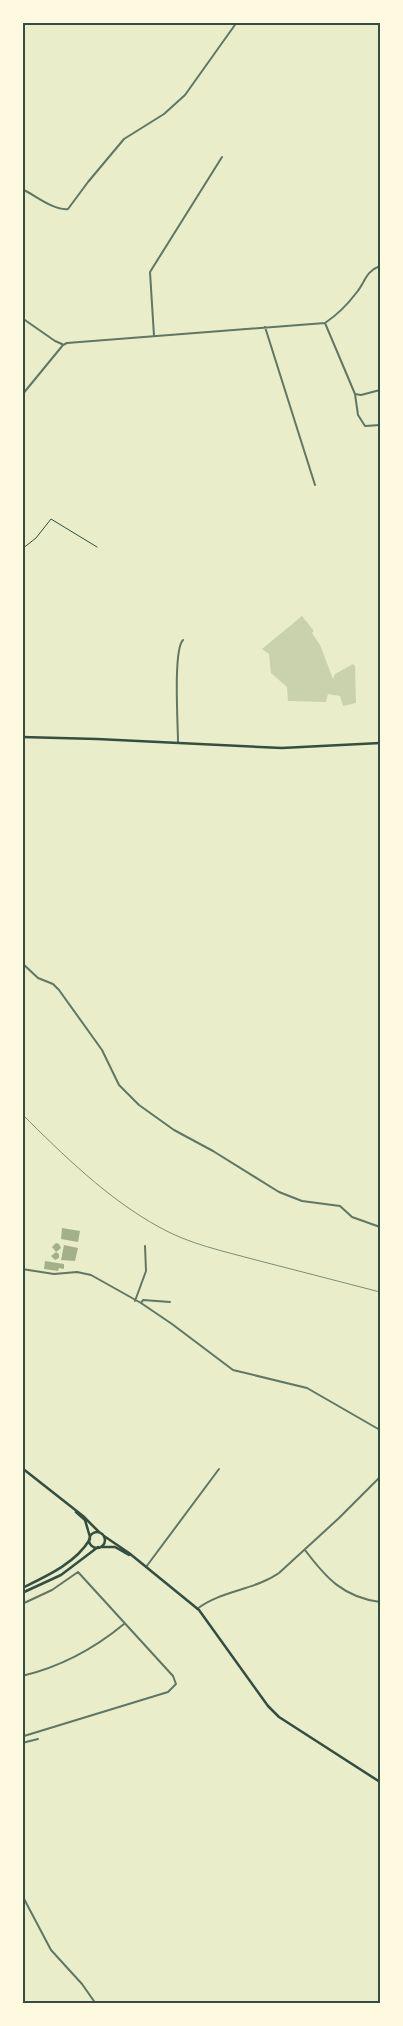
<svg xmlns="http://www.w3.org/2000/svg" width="403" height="2026" viewBox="0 0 403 2026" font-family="Commissioner,sans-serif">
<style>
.green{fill:#cad2ad}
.water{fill:#a3b18a}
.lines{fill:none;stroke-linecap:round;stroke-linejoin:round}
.path{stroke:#344e41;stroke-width:1}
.minor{stroke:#617663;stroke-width:2}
.secondary{stroke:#344e41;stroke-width:2.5}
.rail{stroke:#7c8e77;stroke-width:1}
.neatline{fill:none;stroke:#344e41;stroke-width:2}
</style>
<rect width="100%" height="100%" fill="#e9edc9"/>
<path class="green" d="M302,616l12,15 -2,2 8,12 13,34 2,-5 18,-10 2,2 1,37 -13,3 -3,-10 -12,-2 -2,8 -38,-1 -1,-14 -16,-14 -2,-19 -7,-5z"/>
<path class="water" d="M62,1228l18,3 -2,11 -17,-3z
M56,1243l3,1 2,4 -5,4 3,2v4l-4,2 -4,-4 5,-4 -4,-5z
M64,1245l14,3 -3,13 -14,-1z
M45,1261l19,3v5l-5,-1 -1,3 -14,-2z"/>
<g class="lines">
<path class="path" d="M22,549l14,-11 15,-19 46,28"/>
<path class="minor" d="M22,189c13,6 32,22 46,20l20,-27 36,-43 40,-25 21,-19 52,-73
M22,318l33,23 7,3
M325,323l30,71 6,1 19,-5
M265,327l50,158
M154,336l-4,-64 72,-115
M355,394l3,21 7,11 15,-1
M22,395l41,-50 4,-2 258,-20c12,-8 23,-19 32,-31 8,-10 9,-21 23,-26
M178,742c0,-17 -5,-92 5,-102
M22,963l16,15 15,6 6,6 43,60 17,35 20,20 35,25 39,21 66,41 23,9 38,5 12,11 28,10
M22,1269l32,5 23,-2 14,3 50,28 31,21 61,46 74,18 73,42
M135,1301l11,-30 -1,-25
M141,1303l2,-3 27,2
M305,1550c21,28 38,47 75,52
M146,1567l73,-98
M22,1604l30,-14 26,-18 95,104 3,8 -8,8 -144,44 -2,-6
M197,1609c25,-19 58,-19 82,-36l60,-55 41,-41
M22,1676c38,-9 73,-28 102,-52
M22,1743l16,-4
M22,1895l29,55 31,34 14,20"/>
<path class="secondary" d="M22,737l75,2 185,9 98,-5
M22,1468l61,48 16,16
M76,1512l9,8 5,17
M89 1540a8 8 0 1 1 16 0a8 8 0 1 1-16 0Z
M104,1536l25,17 70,57 69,96 11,11 101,65
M102,1547h13l14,8
M22,1588c25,-12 54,-25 68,-49
M22,1593l39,-18 37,-28"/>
<path class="rail" d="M22,1114c41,41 86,85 137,113 30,17 64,24 97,33 41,11 83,21 124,32"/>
</g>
<rect width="403" height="2026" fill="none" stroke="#fefae0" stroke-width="48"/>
<rect x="24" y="24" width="355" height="1978" class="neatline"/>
</svg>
